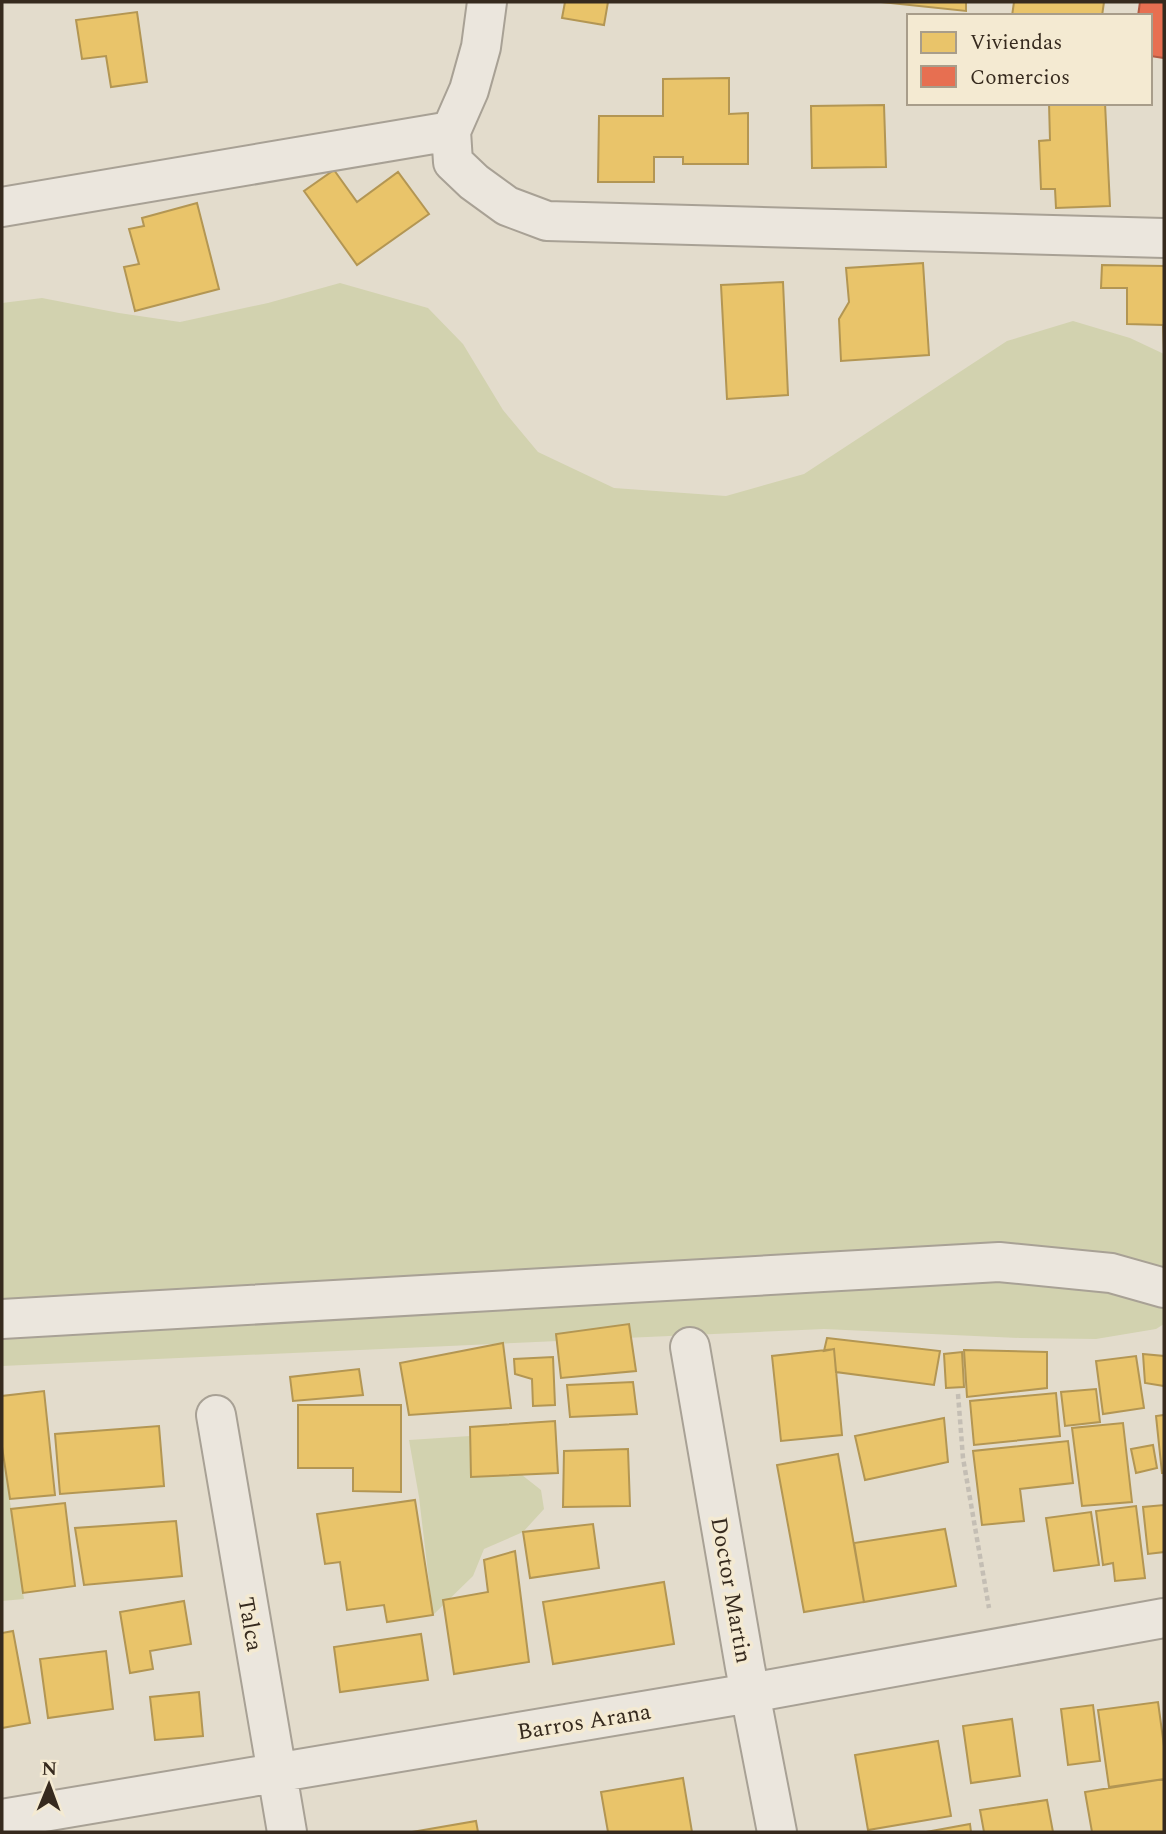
<svg xmlns="http://www.w3.org/2000/svg" width="1166" height="1834" viewBox="0 0 1166 1834" font-family="Spectral,serif">
<style>
.green{fill:#d2d2af}
.homes{fill:#e9c46a;stroke:#b39653;stroke-width:2}
.shops{fill:#e76f51;stroke:#b25a42;stroke-width:2}
.lines{fill:none;stroke-linecap:round;stroke-linejoin:round}
.minor-casing{stroke:#a8a195;stroke-width:42}
.path{stroke:#c4beb4;stroke-width:4.5;stroke-dasharray:5 3.5;stroke-linecap:butt}
.minor{stroke:#ebe6dd;stroke-width:38}
.labels{text-anchor:middle;stroke-width:7;stroke-linejoin:round;paint-order:stroke}
.street-label{font-size:23px;fill:#362a1e;stroke:#f4ead2}
</style>
<rect width="100%" height="100%" fill="#e3dccc"/>
<path class="green" d="M340,283l88,25 35,36 40,66 35,42 76,36 112,8 78,-22 203,-133 66,-20 57,17 34,16v970l-8,5 -60,10 -76,-1 -196,-9 -822,37v-1063l40,-5 77,15 61,9 88,-19z
M470,1436l13,17 39,22 19,15 3,19 -21,23 -39,17 -11,27 -40,39 -14,-118 -10,-57z
M2,1446l22,153 -22,2z"/>
<path class="homes" d="M565,2h43l-4,23 -42,-7z
M881,2h85v9z
M1014,2h90l-2,14h-90z
M137,12l10,70 -36,5 -5,-31 -24,3 -6,-39z
M729,78v36l19,-1v51h-65v-7h-29v25h-56l1,-66h64v-37z
M1049,103h56l5,103 -54,2 -1,-19h-14l-2,-48 11,-1z
M884,105l2,62 -74,1 -1,-62z
M334,170l23,32 41,-30 31,42 -72,51 -53,-74z
M197,203l22,86 -84,22 -11,-44 15,-3 -10,-35 15,-3 -2,-8z
M923,263l6,92 -88,6 -2,-42 10,-17 -3,-34z
M1102,265l62,1v85l-1,-26 -36,-1v-36h-26z
M783,282l5,113 -61,4 -6,-114z
M629,1324l7,47 -75,7 -5,-44z
M827,1338l113,13 -6,34 -98,-13 -2,-23 -10,2z
M503,1343l8,65 -102,7 -9,-52z
M834,1349l8,86 -61,6 -9,-85z
M964,1350l83,2v36l-80,9z
M962,1352l2,35 -18,1 -2,-34z
M1143,1354l21,2v30l-19,-3z
M1136,1356l8,52 -41,6 -7,-53z
M553,1357l2,48 -22,1 -1,-27 -17,-5 -1,-15z
M359,1369l4,26 -70,6 -3,-24z
M633,1382l4,32 -67,3 -3,-32z
M1096,1389l4,33 -35,4 -4,-34z
M44,1391l11,104 -45,4 -8,-52v-51z
M1056,1393l4,43 -86,9 -4,-44z
M298,1405h103v87l-48,-1v-23h-55z
M1164,1415v58h-2l-6,-57z
M944,1418l4,44 -83,18 -10,-44z
M555,1421l3,52 -87,4 -1,-50z
M1123,1423l9,79 -50,4 -10,-78z
M159,1426l5,60 -104,8 -5,-60z
M1068,1441l5,42 -53,6 4,32 -42,4 -9,-74z
M1153,1445l4,23 -21,5 -5,-24z
M628,1449l2,57 -67,1 1,-56z
M838,1454l26,148 -60,10 -27,-147z
M415,1500l18,115 -46,7 -3,-17 -37,5 -7,-48 -15,2 -8,-50z
M65,1503l10,83 -52,7 -12,-84z
M1164,1505v47l-16,2 -5,-47z
M1136,1506l9,72 -30,3 -2,-18 -10,2 -7,-54z
M1091,1512l8,53 -45,6 -8,-53z
M176,1521l6,55 -98,9 -9,-57z
M593,1524l6,44 -69,10 -7,-46z
M945,1529l11,57 -92,16 -10,-59z
M515,1551l14,111 -75,12 -11,-74 45,-8 -4,-32z
M664,1582l10,62 -121,20 -10,-62z
M184,1601l7,43 -41,7 3,18 -23,4 -10,-61z
M13,1631l17,92 -28,5v-95z
M421,1634l7,46 -88,12 -6,-45z
M106,1651l7,58 -65,9 -8,-59z
M199,1692l4,44 -48,4 -5,-43z
M1158,1702l6,44v33l-55,8 -11,-77z
M1093,1705l7,56 -32,4 -7,-56z
M1012,1719l8,57 -49,7 -8,-57z
M938,1741l13,75 -83,14 -13,-75z
M683,1778l9,54h-84l-7,-40z
M1164,1779v53h-72l-7,-40z
M1047,1800l6,32h-69l-4,-22z
M476,1821l2,11h-66z
M970,1824l1,8h-45z"/>
<path class="shops" d="M1140,2h24v56l-14,-2v-40h-12z"/>
<g class="lines">
<defs>
<path id="minor" d="M487,2l-6,45 -12,43 -18,41 2,31 21,20 33,24 40,15 617,17
M2,207l449,-76
M2,1319l997,-57 112,11 53,15
M690,1347l55,320 32,165
M216,1415l71,417
M2,1819l748,-126 414,-75"/>
</defs>
<use href="#minor" class="minor-casing"/>
<path class="path" d="M958,1394l5,64 26,150"/>
<use href="#minor" class="minor"/>
</g>
<g class="labels">
<g class="street-label">
<text transform="translate(732 1590) rotate(80)" y="8">Doctor Martin</text>
<text transform="translate(251 1624) rotate(80)" y="8">Talca</text>
<text transform="translate(584 1721) rotate(-9)" y="8">Barros Arana</text>
</g>
</g>
<rect width="1166" height="1834" fill="none" stroke="#362a1e" stroke-width="7"/>
<rect x="907" y="14" width="245" height="91" fill="#f4ead2" stroke="#a89d8a" stroke-width="2"/>
<rect x="921" y="32" width="35" height="21" fill="#e9c46a" stroke="#a89d8a" stroke-width="2"/>
<text x="970" y="49" font-size="21" fill="#362a1e">Viviendas</text>
<rect x="921" y="66" width="35" height="21" fill="#e76f51" stroke="#a89d8a" stroke-width="2"/>
<text x="970" y="84" font-size="21" fill="#362a1e">Comercios</text>
<g transform="translate(49 1785) rotate(1)" stroke="#f4ead2" stroke-width="5" paint-order="stroke">
<path d="M0-5L12 26L0 18L-12 26Z" fill="#362a1e"/>
<text y="-10" font-size="19" font-weight="bold" text-anchor="middle" fill="#362a1e">N</text>
</g>
</svg>
